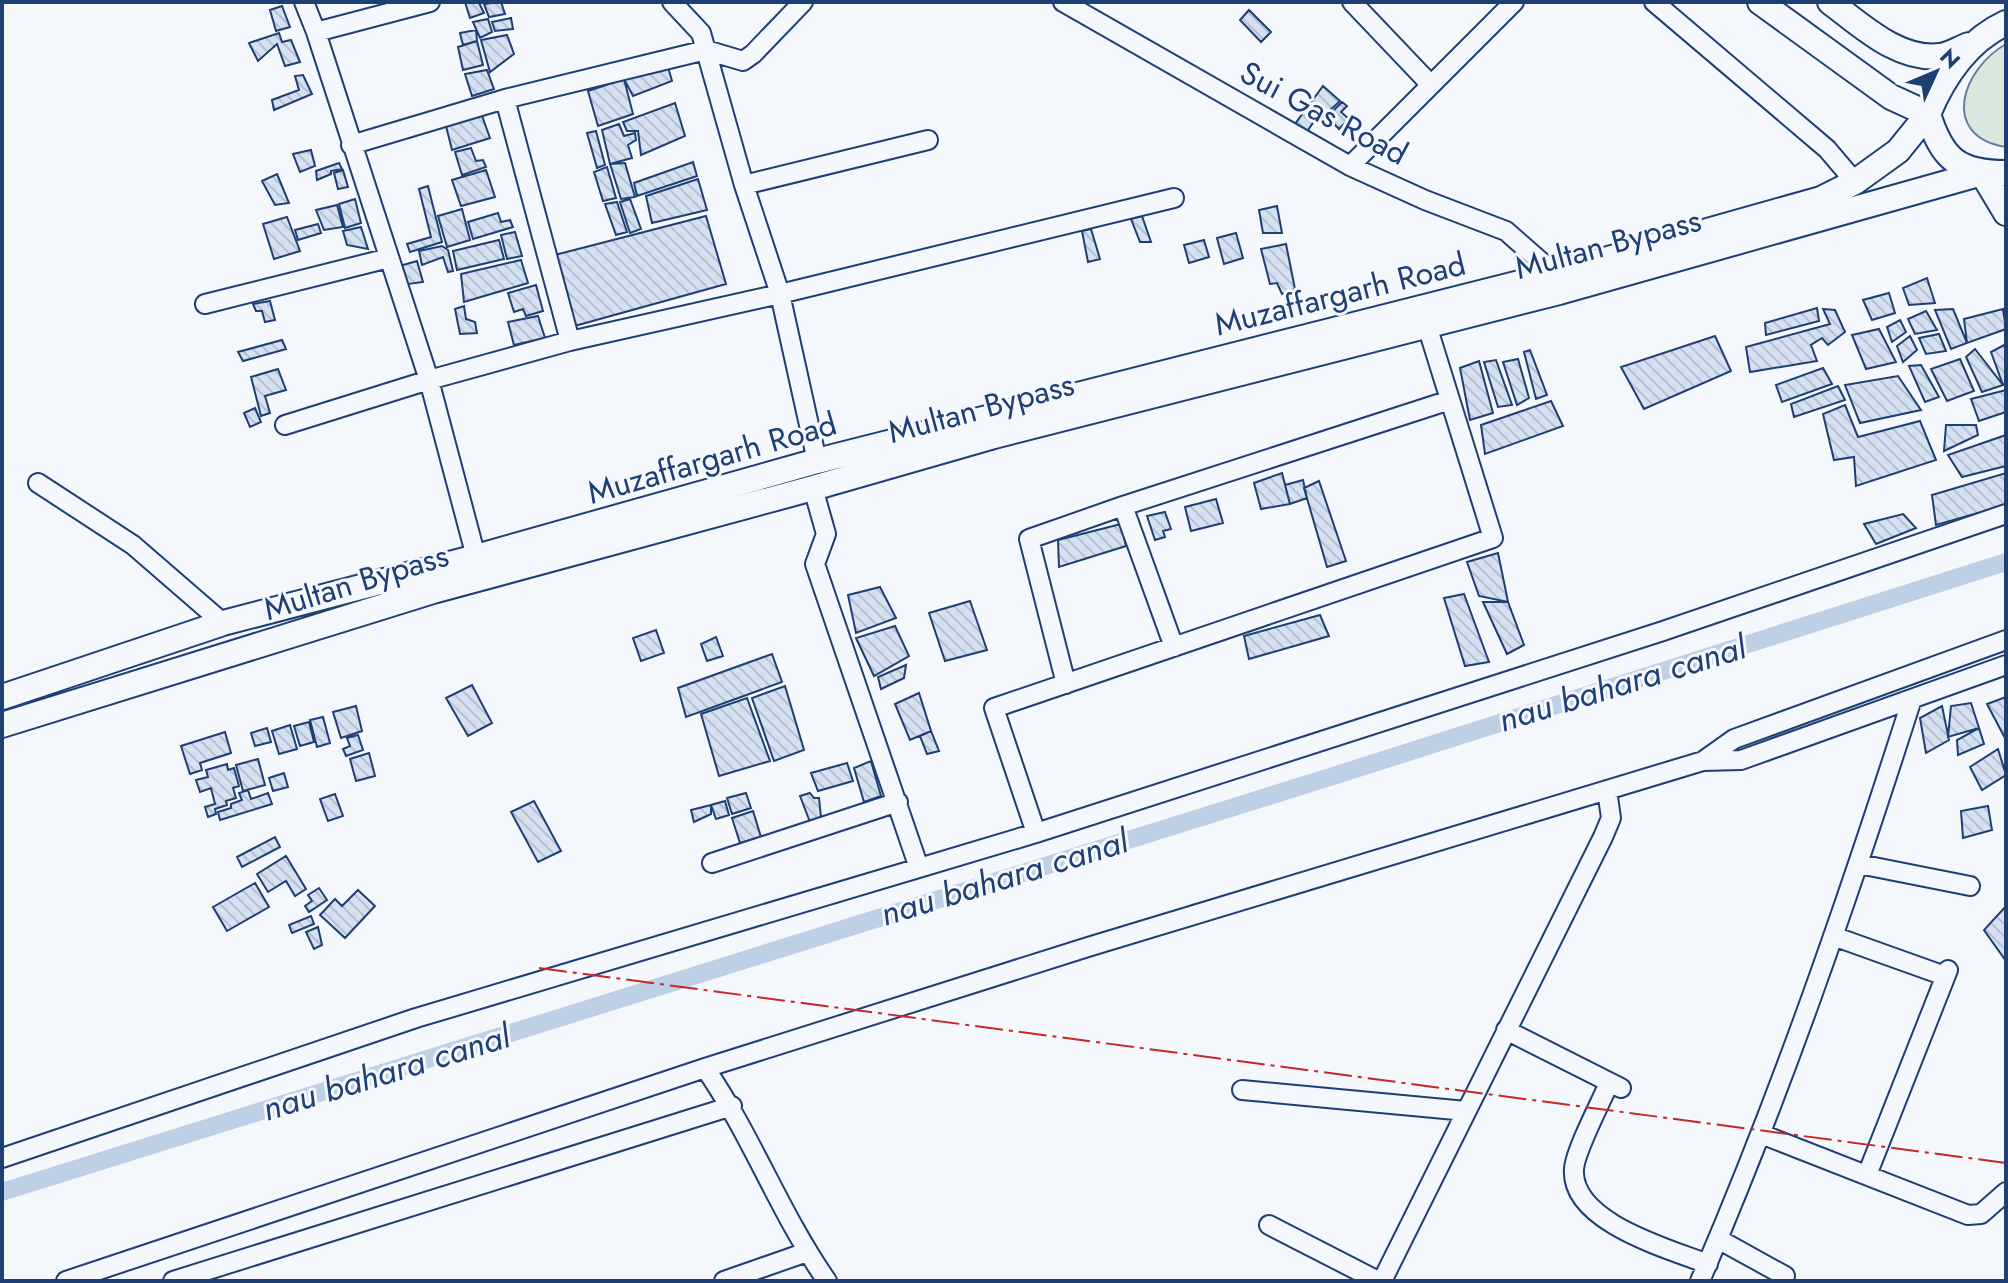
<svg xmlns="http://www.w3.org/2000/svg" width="2008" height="1283" viewBox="0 0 2008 1283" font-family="Jost,sans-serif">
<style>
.grass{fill:#d7e8df;stroke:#687fa3;stroke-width:2}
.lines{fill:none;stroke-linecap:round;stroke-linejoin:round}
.canal{stroke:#bed0e5;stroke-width:18}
.building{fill:url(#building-back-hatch);stroke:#1d3f73;stroke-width:2}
.minor-casing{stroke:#1d3f73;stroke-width:22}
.major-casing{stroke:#1d3f73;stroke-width:28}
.minor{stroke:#f4f7fb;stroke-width:18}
.major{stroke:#f4f7fb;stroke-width:24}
.power{stroke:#c62828;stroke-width:2;stroke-dasharray:28 6 4 6;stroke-linecap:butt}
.labels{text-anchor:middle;stroke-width:6;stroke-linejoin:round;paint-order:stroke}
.street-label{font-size:32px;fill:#1d3f73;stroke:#f4f7fb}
.water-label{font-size:34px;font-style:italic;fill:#1d3f73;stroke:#f4f7fb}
</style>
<defs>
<pattern id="building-back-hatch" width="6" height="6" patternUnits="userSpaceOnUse" patternTransform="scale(2)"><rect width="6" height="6" fill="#d5e0f0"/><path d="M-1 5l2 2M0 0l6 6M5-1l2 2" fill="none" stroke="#b6c1d1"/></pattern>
</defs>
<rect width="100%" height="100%" fill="#f4f7fb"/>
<path class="grass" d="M2006,44v103c-67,-11 -44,-78 0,-103z"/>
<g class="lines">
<path class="canal" d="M2,1192l1328,-415 676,-215"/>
</g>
<path class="building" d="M465,2h17l-3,1 5,10 -14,5z
M501,2l4,12 -16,3 -5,-13z
M282,6l8,21 -14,4 -6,-21z
M1249,10l22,22 -10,10 -21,-22z
M511,18l2,11 -18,2 -3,-9z
M488,19l4,13 -12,6 -7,-16z
M476,30l1,11 -14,4 -3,-12z
M279,33l3,9 9,-2 9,22 -15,4 -8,-22 -19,17 -9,-18z
M507,35l7,19 -24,18 -9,-32z
M477,41l6,24 -20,5 -5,-23z
M668,67l4,14 -39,15 -9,-17z
M487,70l7,19 -22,7 -7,-22z
M303,75l9,19 -38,16 -2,-10 27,-10 -4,-14z
M624,79l9,35 -35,12 -10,-35z
M1323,86l17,15 -14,13 -5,-3 -17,25 -12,-8z
M1342,102l5,4 -6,6 8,7 -10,10 -12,-12z
M675,103l10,33 -44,19 -3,-24h-11l-4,-9z
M481,113l9,25 -38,12 -7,-28z
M619,124l5,12 11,-3 1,7 -8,5 4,13 -22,6 -8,-34z
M596,131l9,34 -8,3 -10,-35z
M471,148l5,13 7,-1 3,7 -24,8 -7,-23z
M311,150l4,16 -15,6 -7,-18z
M693,162l4,14 -60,20 -3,-13z
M339,163l3,6 -11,2v3l-14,6 -1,-9z
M625,163l10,34 -14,2 -11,-35z
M607,167l9,31 -13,3 -9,-29z
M343,170l5,17 -10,2 -4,-16z
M486,170l9,27 -34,9 -9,-26z
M277,174l12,29 -14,2 -13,-24z
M698,179l9,31 -55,13 -6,-27z
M428,186l14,56 -32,10 -3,-8 24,-7 -12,-48z
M355,199l6,24 -16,5 -6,-24z
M630,199l11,30 -11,4 -10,-31z
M617,202l10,30 -11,3 -11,-31z
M337,205l6,22 -19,3 -8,-20z
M1277,206l5,27h-19l-4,-23z
M462,209l8,31 -23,7 -9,-31z
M498,213l3,9 9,-2 3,7 -40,12 -5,-17z
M706,216l20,68 -155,43 -20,-71z
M1142,216l9,26h-11l-9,-23z
M287,217l13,34 -26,8 -11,-35z
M318,224l3,9 -23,7 -3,-10z
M361,227l7,22 -21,-4 -4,-14z
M1091,229l9,30 -12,3 -6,-31z
M515,232l7,24 -15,3 -6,-24z
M1236,233l7,25 -19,6 -7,-26z
M499,240l5,19 -47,11 -4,-19z
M1204,240l5,17 -20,6 -5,-18z
M1286,244l9,45 -13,5 -5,-11 -7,1 -9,-35z
M442,246l6,4 5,21 -5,1 -5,-15 -21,8 -3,-14z
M521,260l7,23 -64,19 -3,-28z
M417,261l6,21 -22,3 -5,-18z
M1927,278l8,25 -26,2 -6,-17z
M536,285l7,26 -17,5 -3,-7 -9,3 -6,-19z
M1889,293l6,20 -23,7 -9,-20z
M270,301l5,19 -10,2 -3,-11h-6l-3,-7z
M464,306l2,13 9,3 2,11 -17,1 -5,-25z
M1817,308l2,13 -53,14 -1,-12z
M1823,309l12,1 10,22 -17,13 -6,-7 -11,7 6,16 -67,11 -4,-25 84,-23z
M1953,309l14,34 -16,6 -16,-39z
M2003,309l3,20 -39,14 -3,-24z
M1926,311l11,19 -22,4 -7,-15z
M538,316l7,22 -31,7 -6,-23z
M1900,320l6,12 -14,10 -5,-15z
M1879,329l17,33 -30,7 -14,-34z
M1939,334l7,17 -20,3 -7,-16z
M1715,336l16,35 -87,38 -23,-42z
M1910,336l7,14 -14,12 -6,-16z
M282,340l4,9 -43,12 -5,-9z
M2006,344v40l-3,1 -12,-33z
M1975,349l28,36 -21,7 -16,-35z
M1530,350l17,45 -11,4 -12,-47z
M1518,359l11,39 -12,7 -14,-43z
M1960,359l14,32 -27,10 -16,-32z
M1496,360l16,45 -14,2 -14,-45z
M1479,361l14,52 -23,7 -10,-52z
M1921,365l18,32 -14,5 -16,-36z
M1823,368l9,16 -50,18 -6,-17z
M278,369l8,21 -21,6 5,17 -9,3 -10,-39z
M1898,376l23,34 -61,13 -15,-38z
M1838,386l7,14 -51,17 -3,-13z
M2006,390v22l-27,9 -8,-22z
M1551,401l12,25 -78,28 -4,-29z
M1845,405l13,32 62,-16 16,39 -80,26 -2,-29 -20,3 -11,-46z
M255,408l6,14 -11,5 -6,-14z
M1946,425h30l2,10 -34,16z
M2006,435v31l-44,11 -14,-22z
M1282,473l8,31 -29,5 -7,-26z
M2006,473v32l-70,20 -4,-30z
M1303,480l4,18 -17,6 -5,-19z
M1319,481l27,80 -19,6 -23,-79z
M1216,499l7,24 -32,8 -6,-24z
M1165,512l6,17 -8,2 2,6 -10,3 -8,-24z
M1903,514l13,14 -40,16 -12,-20z
M1121,524l5,22 -67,21 -1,-27z
M1498,553l8,39 2,10 -29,-6 -12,-34z
M880,587l16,31 -40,15 -8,-38z
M1464,594l25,68 -24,4 -21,-68z
M970,601l17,49 -42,11 -16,-48z
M1483,602h25l16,43 -17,9z
M1320,615l9,21 -80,23 -5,-23z
M895,626l14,30 -35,20 -18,-38z
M656,630l8,23 -23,8 -8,-23z
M716,637l7,19 -16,5 -6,-17z
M772,654l10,28 -96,35 -8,-29z
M906,665l-2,13 -23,11 -3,-12z
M472,685l20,38 -24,13 -22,-38z
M785,686l19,64 -30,11 -22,-63z
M919,693l12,38 -21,9 -15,-36z
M2006,697v43l-19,-36z
M747,698l23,63 -51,15 -18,-62z
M1971,703l8,25 -31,9 3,-31z
M356,706l6,25 -21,7 -8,-26z
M1942,706l7,34 -23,13 -6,-35z
M323,717l7,26 -13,4 -7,-27z
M309,722l5,20 -14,4 -6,-20z
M290,725l7,24 -18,5 -7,-23z
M267,728l4,14 -16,4 -4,-13z
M1979,728l5,16 -26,11 -1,-15z
M931,731l8,20 -12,3 -7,-18z
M225,732l6,21 -31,10 2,7 -12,4 -9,-28z
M358,735l5,15 -17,6 -3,-7 7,-3 -3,-8z
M1998,749l8,26 -24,15 -12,-23z
M369,753l6,23 -19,5 -6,-22z
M258,759l7,26 -22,6 -7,-26z
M871,761l10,35 -17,6 -10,-34z
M847,763l6,18 -35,10 -7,-18z
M227,764l1,6 6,-2 5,18 -6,2 3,10 -10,3 1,4 -12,4 1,5 -8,3 -3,-10 10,-3 -4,-16 -11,4 -4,-12 12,-3 -2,-7z
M284,773l4,14 -15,4 -4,-13z
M248,790l3,9 17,-6 4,11 -52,16 -2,-8 13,-4v-4l11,-4 -3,-7z
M746,793l5,15 -19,6 -5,-16z
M810,793l4,5h5l2,19 -11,5 -10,-26z
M335,794l8,22 -15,5 -8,-22z
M534,801l27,50 -23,11 -27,-50z
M725,801l4,14 -13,4 -5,-14z
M711,805v9l-17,8 -3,-12z
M1988,806l4,24 -29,8 -2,-27z
M753,811l8,26 -21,6 -8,-25z
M275,837l5,10 -38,20 -5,-10z
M286,856l20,33 -11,7 -9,-15 -18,11 -11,-18z
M255,883l14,24 -42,24 -14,-24z
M319,888l8,12 -18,12 -4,-6 7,-5 -4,-6z
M358,890l17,16 -30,32 -25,-23 15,-16 7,7z
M2006,906v55l-22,-31z
M311,916l3,8 -22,9 -3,-8z
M318,927l4,18 -8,4 -8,-17z"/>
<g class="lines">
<defs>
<path id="minor" d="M304,2l12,30 113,348 47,177
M672,2l29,31 43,152 36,109 37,167
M1063,2l287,164 75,34 81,31 49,43
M1352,2l79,83
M1654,2l173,147 28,33
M316,32l114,-30
M505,99l65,242
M351,145l154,-46 201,-49 37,11 10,-7 50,-52
M1350,166l164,-164
M744,185l184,-45
M205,304l184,-46
M1424,316l69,222 -499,170 42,125 627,-202 343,-117
M285,425l144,-45 141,-39 210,-47 394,-96
M38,483l95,62 90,78
M813,488l13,46 -11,30 104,304 117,-35
M1123,506l327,-106
M1066,684l-37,-145 94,-33 51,141
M1703,761l31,-22 272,-99
M712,863l186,-61
M1859,864l111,22
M1833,936l112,40
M1506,1030l115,58
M705,1068c47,68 75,146 122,213
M1609,1083c-8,19 -34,68 -35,86 -4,53 95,80 134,95
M1242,1090l224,21
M1761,1134l207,81 13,-1 25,-22
M2,1158l414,-140 503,-150
M1867,1175l81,-205
M1269,1225l109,56
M1718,1239l67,37
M66,1281l639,-213 383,-121 615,-186 38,-1 265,-95
M173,1281l559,-175
M724,1281l83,-29
M1382,1281l221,-444 8,-19 -4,-28
M1700,1281c82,-190 149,-385 212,-582"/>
<path id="major" d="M1830,2c31,23 68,59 110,54 10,-1 20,-8 29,-11
M2006,23c-39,18 -62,53 -78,91 14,45 30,59 78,59
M2,697l221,-74 253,-66 341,-96 738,-187 266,-75 34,-17 43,-31 30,-37 -37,-17 -131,-95
M2,725l431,-134 380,-103 181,-52 565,-144 423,-119 24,40"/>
</defs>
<use href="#minor" class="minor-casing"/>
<use href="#major" class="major-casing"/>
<use href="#minor" class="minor"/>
<use href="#major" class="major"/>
<path class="power" d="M539,968l1467,195"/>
</g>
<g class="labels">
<g class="street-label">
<text transform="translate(1324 113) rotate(28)" y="11">Sui Gas Road</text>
<text transform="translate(1608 244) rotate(-15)" y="11">Multan Bypass</text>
<text transform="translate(1340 294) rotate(-14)" y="11">Muzaffargarh Road</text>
<text transform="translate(981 408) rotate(-15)" y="11">Multan Bypass</text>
<text transform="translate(712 458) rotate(-16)" y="11">Muzaffargarh Road</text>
<text transform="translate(356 582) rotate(-17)" y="11">Multan Bypass</text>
</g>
<g class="water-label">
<text transform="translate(1622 683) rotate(-17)" y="12">nau bahara canal</text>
<text transform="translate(1004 877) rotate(-17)" y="12">nau bahara canal</text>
<text transform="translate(386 1072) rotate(-17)" y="12">nau bahara canal</text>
</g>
</g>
<rect width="2008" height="1283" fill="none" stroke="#1d3f73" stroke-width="8"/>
<g transform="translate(1936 72) rotate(46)" stroke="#f4f7fb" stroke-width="6" paint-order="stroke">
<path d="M0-6L14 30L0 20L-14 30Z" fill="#1d3f73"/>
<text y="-12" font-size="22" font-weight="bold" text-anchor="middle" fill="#1d3f73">N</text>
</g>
</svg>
